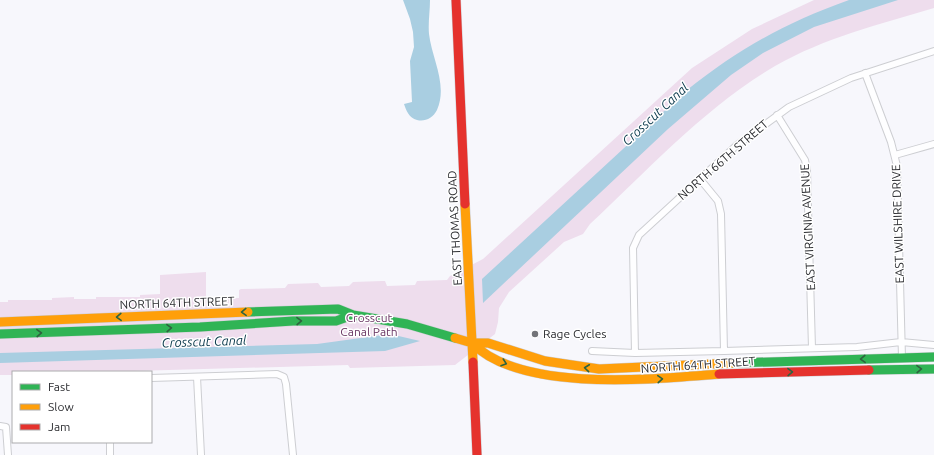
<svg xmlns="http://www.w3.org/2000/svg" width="934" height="455" viewBox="0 0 934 455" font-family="Ubuntu,sans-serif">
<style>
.green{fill:#eedded}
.water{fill:#a9cee1}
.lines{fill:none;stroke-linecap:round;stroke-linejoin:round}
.street-casing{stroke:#cdced2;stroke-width:8}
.fast-casing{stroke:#cdced2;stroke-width:10}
.slow-casing{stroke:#cdced2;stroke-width:10}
.jam-casing{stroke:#cdced2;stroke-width:10}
.street{stroke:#fefeff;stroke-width:6}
.fast{stroke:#30b455;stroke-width:9}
.slow{stroke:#ff9f0a;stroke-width:9}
.jam{stroke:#e5322d;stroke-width:9}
.oneway{stroke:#2e633f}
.poi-dot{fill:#737478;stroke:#fff;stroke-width:1.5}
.labels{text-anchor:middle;stroke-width:3;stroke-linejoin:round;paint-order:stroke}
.street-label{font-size:12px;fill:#2c2d31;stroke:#fff}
.park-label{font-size:12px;fill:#6a3764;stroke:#fff}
.poi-label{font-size:12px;fill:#2c2d31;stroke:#fff;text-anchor:start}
.water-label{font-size:13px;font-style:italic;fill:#08374a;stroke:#fff}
</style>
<rect width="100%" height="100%" fill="#f7f7fc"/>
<path class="green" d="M814,0h120v8c-54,16 -110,30 -159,58 -69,40 -127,104 -185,158l-7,10 -19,8 -55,50 -10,16 -1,14 -3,12 -40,31 -105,3 -2,-3 -249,7h-86v3h-13v-73h8v-2h44v-2l22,-1v2h22v-2h44v-2l20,-1v-19l46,-3v24l5,3 28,-1v-8l2,-1 44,-1 3,-4 30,-1 3,4 28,-1 4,-4 29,-1h3l2,5 28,-1 2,-4 30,-1 3,-4 33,-17 209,-191 60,-39z"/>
<path class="water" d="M403,0h27c0,11 -2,23 -1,34 3,25 19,51 8,76 -4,8 -12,12 -20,10 -8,-2 -11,-10 -13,-16l8,-2 -2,-41 4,-14 -1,-15 -3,-13z
M849,0h49l-84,27 -51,26 -32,22 -63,54 -185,174 -1,-24 205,-189c53,-42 98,-67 162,-90z
M390,334l30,7 -35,10 -385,12v-10l317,-9z"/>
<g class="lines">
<defs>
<path id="street" d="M865,73l26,69 6,24 5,192
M777,115l28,45 2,11 5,177
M895,155l39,-11
M700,179l18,22 3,13 3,137
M592,351l43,2 89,-2 133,-4 44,-5 33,3
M635,353l-2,-105 6,-13 98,-90 52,-38 62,-29 83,-27
M197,377l4,78
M151,378l126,-4 7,3 2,7 7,71
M0,426l6,1 2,28
M110,455v-13"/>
<path id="fast" d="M248,312l90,-3 15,6 54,9 48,14
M0,334l200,-7 93,-6h43l17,-6
M733,363l201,-6
M869,370l65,-1"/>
<path id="slow" d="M465,204l8,158
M0,322l248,-10
M455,338l17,5h16l57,18 54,8 134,-6
M472,343c49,50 182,36 247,31"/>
<path id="jam" d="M456,0l9,204
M473,362l4,93
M719,374l150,-4"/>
</defs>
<use href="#street" class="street-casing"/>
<use href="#fast" class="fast-casing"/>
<use href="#slow" class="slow-casing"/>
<use href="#jam" class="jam-casing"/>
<use href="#street" class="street"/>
<use href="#fast" class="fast"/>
<use href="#slow" class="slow"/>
<use href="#jam" class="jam"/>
</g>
<defs><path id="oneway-chevron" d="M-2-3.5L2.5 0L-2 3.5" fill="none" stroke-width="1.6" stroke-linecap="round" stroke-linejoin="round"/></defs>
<g class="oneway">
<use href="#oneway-chevron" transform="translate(244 312) rotate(178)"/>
<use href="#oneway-chevron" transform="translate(119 317) rotate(178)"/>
<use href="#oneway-chevron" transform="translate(299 321) rotate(-1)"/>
<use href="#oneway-chevron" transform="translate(169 328) rotate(-2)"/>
<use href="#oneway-chevron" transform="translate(39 333) rotate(-2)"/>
<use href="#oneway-chevron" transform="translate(863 359) rotate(178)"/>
<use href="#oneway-chevron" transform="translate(504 363) rotate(19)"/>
<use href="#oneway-chevron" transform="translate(587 368) rotate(-174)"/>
<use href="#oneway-chevron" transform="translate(919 369) rotate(-2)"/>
<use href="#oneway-chevron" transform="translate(790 372) rotate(-1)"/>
<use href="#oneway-chevron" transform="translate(660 379) rotate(-4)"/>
</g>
<circle class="poi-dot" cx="535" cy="334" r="4"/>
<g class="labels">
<g class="street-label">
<text transform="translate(723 160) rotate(-41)" y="4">NORTH 66TH STREET</text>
<text transform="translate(898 224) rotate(-92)" y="4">EAST WILSHIRE DRIVE</text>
<text transform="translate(808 227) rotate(-93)" y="4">EAST VIRGINIA AVENUE</text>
<text transform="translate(455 228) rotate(-93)" y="4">EAST THOMAS ROAD</text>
<text transform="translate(177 303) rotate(-2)" y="4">NORTH 64TH STREET</text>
<text transform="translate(698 365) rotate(-4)" y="4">NORTH 64TH STREET</text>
</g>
<g class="park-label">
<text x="369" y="322">Crosscut<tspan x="369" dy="14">Canal Path</tspan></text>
</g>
<g class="poi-label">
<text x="543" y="338">Rage Cycles</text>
</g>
<g class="water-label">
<text transform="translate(655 114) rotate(-43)" y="5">Crosscut Canal</text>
<text transform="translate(204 341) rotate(-2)" y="5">Crosscut Canal</text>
</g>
</g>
<rect x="12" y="371" width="140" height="72" fill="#ffffff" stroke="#ababad"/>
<rect x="20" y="384" width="20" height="6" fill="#30b455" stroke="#ababad"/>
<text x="48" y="391" font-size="12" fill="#2c2d31">Fast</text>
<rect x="20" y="404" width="20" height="6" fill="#ff9f0a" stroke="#ababad"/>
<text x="48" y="411" font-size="12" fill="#2c2d31">Slow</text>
<rect x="20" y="424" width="20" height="6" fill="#e5322d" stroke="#ababad"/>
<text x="48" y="431" font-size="12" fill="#2c2d31">Jam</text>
</svg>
